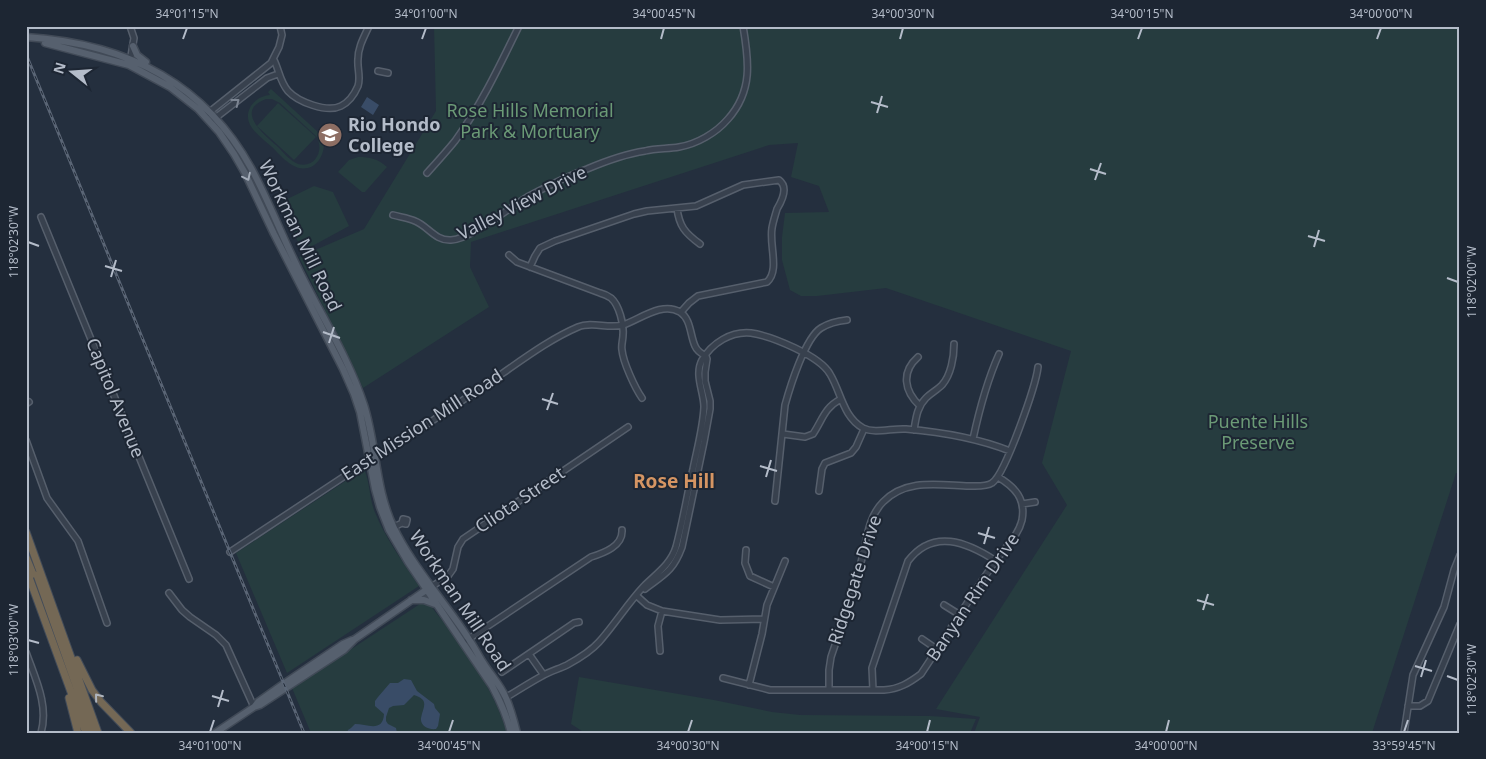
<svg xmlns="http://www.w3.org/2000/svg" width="1486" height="759" viewBox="0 0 1486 759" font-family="'Noto Sans',sans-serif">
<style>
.green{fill:#263c3f;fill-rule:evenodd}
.water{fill:#394c67}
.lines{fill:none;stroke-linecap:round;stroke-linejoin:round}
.minor-casing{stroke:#565f6c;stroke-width:8}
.major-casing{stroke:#414a57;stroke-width:9}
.highway-casing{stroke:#434c59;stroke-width:9}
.minor{stroke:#38414e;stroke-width:5}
.major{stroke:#56606e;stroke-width:6}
.highway{stroke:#746855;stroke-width:7}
.rail-casing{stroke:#5a6575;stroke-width:3}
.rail{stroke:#1d2633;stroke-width:1;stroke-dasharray:4;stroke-linecap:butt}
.oneway{stroke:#7c8592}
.oneway2{stroke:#a1aab7}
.oneway3{stroke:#aeb4bd}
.ticks{fill:none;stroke:#b4bcc9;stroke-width:2}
.labels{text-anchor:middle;stroke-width:4;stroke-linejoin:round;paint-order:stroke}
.park-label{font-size:18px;fill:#6b9a76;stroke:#1d2633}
.poi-label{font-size:18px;font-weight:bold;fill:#b4bcc9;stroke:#1d2633;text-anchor:start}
.street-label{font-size:18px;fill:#b4bcc9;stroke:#1d2633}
.neighbourhood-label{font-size:19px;font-weight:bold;fill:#d59563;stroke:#1d2633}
.neatline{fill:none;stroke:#b4bcc9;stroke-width:2}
.ticks-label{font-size:12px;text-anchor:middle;fill:#b4bcc9}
</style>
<rect width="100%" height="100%" fill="#242f3e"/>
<path class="green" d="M434,26h1026v447h-4l-84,260h-398l6,-16 -44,-8 131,-204 -25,-42 29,-112 -185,-63 -69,8h-16l-11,-6 -8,-30v-23l3,-24 44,-1 -10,-26 -28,-9 7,-34 -29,2 -298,97 -1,25 19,40 -126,81 -64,-131 65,-28 72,-118z
M271,89l59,54 -3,3 -3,-1c-1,17 -15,30 -32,20 -7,-4 -14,-12 -20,-18 -7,-6 -15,-12 -20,-19 -11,-15 2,-32 18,-33l-2,-3zM266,99h6l8,4 36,33c9,14 -1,33 -18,28 -8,-3 -15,-12 -21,-18 -13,-12 -43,-35 -11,-47z
M278,103l38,34 -22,23 -37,-34z
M358,157c12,0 20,2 29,10l-22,25h-3l-24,-20 11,-12z
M314,186l19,6 16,34 -44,24 -4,-1 -20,-47z
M364,469c6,13 5,27 10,41 11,28 29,52 45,76l-132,87 -51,-120z
M426,600c32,40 66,83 81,133h-196l-19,-45z
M579,677l135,23 58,12 28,3 130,1 46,3 -6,14h-385l-14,-9z"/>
<path class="water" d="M367,97l12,8 -6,10 -12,-8z
M404,679l7,1 6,11 17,13 1,4 5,6 -2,12 -2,3c-7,1 -16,-3 -15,-11 2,-11 9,-18 -7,-23l-10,10 -11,1 -4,2 -3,9v4l2,3 8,4 1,5h-15l-5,-2 -3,2h-27l1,-3 3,-2 4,-4c12,0 28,9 29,-10l-9,-8v-5l3,-4 12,-14h8z"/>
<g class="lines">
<defs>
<path id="minor" d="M130,26l4,12 -4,24
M274,60c5,10 6,22 14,31 10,11 39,22 53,15 8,-4 14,-13 17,-20 3,-9 -1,-18 0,-27 0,-12 6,-22 11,-33
M378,71l10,2
M207,114l64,-51 8,-16 3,-12 -2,-9
M214,119l53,-41 11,-4
M427,173c10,-11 19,-21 28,-32 25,-34 45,-76 64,-115
M677,208c2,18 8,25 23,36
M393,215c7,2 15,3 22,6 13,5 20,20 36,19 20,-1 59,-33 78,-44 19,-10 39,-20 58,-27 19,-8 38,-15 58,-18 11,-3 23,-2 34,-4 18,-3 37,-14 49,-28 25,-28 21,-58 15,-93
M41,217l148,362
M509,255l8,7 83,31c4,1 8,3 11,5 8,7 13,26 12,37 0,5 -2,10 -1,15 1,12 13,38 20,48
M530,267l5,-11 5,-8 15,-7 79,-27 13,-3 49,-5 47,-21 36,-5c4,3 5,6 5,10 0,7 -4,14 -7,19 -2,7 -4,13 -5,19 -3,18 8,42 -5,54l-69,14 -9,7 -8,9
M918,357c-17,15 -14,34 2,49
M26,404l3,-2
M914,430c2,-12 3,-23 12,-32 5,-5 11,-8 16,-13 9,-10 12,-28 12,-41
M783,434l22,3 8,-3c10,-15 11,-26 28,-35
M973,439c6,-28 14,-58 26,-85
M26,440l21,58 31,43 29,82
M819,491l3,-22 3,-6 26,-10 5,-6 8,-18
M775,501l10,-96c5,-18 20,-67 36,-77 8,-5 16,-7 26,-8
M1022,504l13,-2
M394,527l8,-4 4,1 1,-4 -4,-1 -1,4
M746,550l-1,13 5,13 24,11
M230,552l145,-96 17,-8c37,-25 74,-50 111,-75 23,-16 49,-35 75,-46 14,-6 30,2 45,-2 16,-5 39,-24 57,-13 11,7 10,23 15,34 2,5 7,8 11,10
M431,587l17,-11 5,-7 5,-22 5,-8 165,-112
M645,589c20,-15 28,-18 37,-42l22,-105 6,-33v-8l-5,-20v-9l2,-13 -1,-3
M169,593l13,17 8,7 26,18 10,10 28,62
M637,596l10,9 15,6 58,9 44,-1
M944,605l16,10
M922,639l16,11
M467,640l124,-83c13,-4 32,-11 31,-27
M660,651l-2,-25 4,-15
M26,652c9,26 23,53 15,81
M529,654l14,20
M502,672l72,-49 5,-1
M723,678l47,12h114c15,-1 25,-7 37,-16 25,-37 48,-76 74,-112 9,-14 23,-25 27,-42 4,-21 -7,-33 -24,-43
M749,685l13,-51 5,-29 18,-44
M829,690v-20l2,-13c11,-32 21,-63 30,-95 6,-20 6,-44 22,-60 23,-24 56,-17 86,-16 7,0 17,1 23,-3 13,-8 44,-98 46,-116
M873,690l-1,-22 36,-107c25,-33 59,-19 88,0
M505,698c12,-7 24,-15 37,-22 8,-5 17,-7 25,-11 11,-6 24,-14 32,-23 16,-18 29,-39 45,-56 12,-12 27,-22 32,-39 7,-26 11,-52 17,-78 4,-20 10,-41 11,-62 0,-15 -10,-32 -2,-47 10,-17 29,-29 49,-27 21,3 69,23 79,41 11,18 13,43 33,54 12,6 29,0 43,1 35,3 71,9 104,22
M1408,706h12l8,-5 32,-77
M1404,733l9,-58 31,-68 10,-37 6,-15"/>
<path id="major" d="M26,37c96,6 177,44 225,131 17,31 30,66 46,98 22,46 51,90 67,139 13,41 11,84 30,123 13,27 32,51 50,76 9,12 18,24 26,37 5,7 9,16 14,23 7,11 17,22 22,34 5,11 8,23 11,35
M45,43l84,22 41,22 28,22 21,23 15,22 11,19 29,61 69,135 11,25 6,18 15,77 5,18 9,23 19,32 84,124c8,15 15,30 19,47
M133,46l4,9 9,7
M411,600h13l11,4
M254,707l4,-5 24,-17 61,-41 9,-4
M215,733l39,-26 6,-2 84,-55 11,-11 74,-51"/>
<path id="highway" d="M26,532l72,201
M26,557l7,17
M26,569l60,164
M37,575l56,158
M77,660l15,30 9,12 30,31
M69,698l9,35"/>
</defs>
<use href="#minor" class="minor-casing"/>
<use href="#major" class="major-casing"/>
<use href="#highway" class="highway-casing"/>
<use href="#minor" class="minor"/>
<use href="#major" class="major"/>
<use href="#highway" class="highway"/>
<defs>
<path id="rail" d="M26,54l278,679"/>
</defs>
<use href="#rail" class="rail-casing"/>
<use href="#rail" class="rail"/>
</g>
<defs><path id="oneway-chevron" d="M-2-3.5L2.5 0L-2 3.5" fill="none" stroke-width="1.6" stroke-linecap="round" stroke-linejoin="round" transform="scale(1.25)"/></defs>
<use class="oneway" href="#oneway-chevron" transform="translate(236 102) rotate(-38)"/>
<use class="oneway2" href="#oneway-chevron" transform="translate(247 177) rotate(64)"/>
<use class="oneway3" href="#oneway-chevron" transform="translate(98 697) rotate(-129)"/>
<path class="ticks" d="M183,39l4,-11M422,39l4,-11M661,39l3,-11M900,39l3,-11M1138,39l4,-11M1377,39l4,-11M871,102l17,5M877,113l5,-17M1090,169l16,5M1095,180l6,-17M1308,236l17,5M28,242l11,4M1314,247l5,-17M105,266l17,5M111,277l5,-17M1447,278l11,4M323,332l17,6M329,343l5,-16M542,399l16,5M547,410l6,-17M760,466l17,5M766,477l5,-17M978,533l17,5M984,544l5,-17M1197,600l17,5M1203,610l5,-16M28,640l11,3M1415,666l17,5M1447,676l11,4M1421,677l5,-17M212,696l17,5M218,707l5,-17M210,732l4,-12M449,732l4,-12M688,732l4,-12M927,732l3,-12M1166,732l3,-12M1404,732l4,-12"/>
<defs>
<symbol id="university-disc" viewBox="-11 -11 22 22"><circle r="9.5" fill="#8d6e63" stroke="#1d2633"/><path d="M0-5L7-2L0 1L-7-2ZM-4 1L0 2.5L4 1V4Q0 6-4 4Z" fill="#fff"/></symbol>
</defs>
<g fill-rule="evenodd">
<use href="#university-disc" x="316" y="121" width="28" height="28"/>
</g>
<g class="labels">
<g class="park-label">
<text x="530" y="117">Rose Hills Memorial<tspan x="530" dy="21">Park &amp; Mortuary</tspan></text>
<text x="1258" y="428">Puente Hills<tspan x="1258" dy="21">Preserve</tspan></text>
</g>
<g class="poi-label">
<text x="348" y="131">Rio Hondo<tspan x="348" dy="21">College</tspan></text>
</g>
<g class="street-label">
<text transform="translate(522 203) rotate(-27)" y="6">Valley View Drive</text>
<text transform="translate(300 236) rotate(64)" y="6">Workman Mill Road</text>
<text transform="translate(115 398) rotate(68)" y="6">Capitol Avenue</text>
<text transform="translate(422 425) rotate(-33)" y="6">East Mission Mill Road</text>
<text transform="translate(520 500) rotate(-34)" y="6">Cliota Street</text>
<text transform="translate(855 580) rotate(-72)" y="6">Ridgegate Drive</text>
<text transform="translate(973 597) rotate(-56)" y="6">Banyan Rim Drive</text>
<text transform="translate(460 601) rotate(56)" y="6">Workman Mill Road</text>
</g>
<g class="neighbourhood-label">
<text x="674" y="488">Rose Hill</text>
</g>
</g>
<rect width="1486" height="759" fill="none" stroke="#1d2633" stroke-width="55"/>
<g transform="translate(72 72) rotate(287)" stroke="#1d2633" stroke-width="4" paint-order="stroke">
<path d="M0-4L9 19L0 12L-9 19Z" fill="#b4bcc9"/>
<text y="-8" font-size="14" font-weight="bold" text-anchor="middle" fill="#b4bcc9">N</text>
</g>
<rect x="28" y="28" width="1430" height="704" class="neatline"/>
<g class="ticks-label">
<text x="187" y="18">34°01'15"N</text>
<text x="426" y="18">34°01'00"N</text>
<text x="664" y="18">34°00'45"N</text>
<text x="903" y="18">34°00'30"N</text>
<text x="1142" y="18">34°00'15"N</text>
<text x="1381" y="18">34°00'00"N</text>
<text transform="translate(14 242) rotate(-90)" y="4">118°02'30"W</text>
<text transform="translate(1472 282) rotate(-90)" y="4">118°02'00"W</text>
<text transform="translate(14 640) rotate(-90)" y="4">118°03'00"W</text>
<text transform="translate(1472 680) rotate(-90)" y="4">118°02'30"W</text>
<text x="210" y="750">34°01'00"N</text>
<text x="449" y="750">34°00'45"N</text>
<text x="688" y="750">34°00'30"N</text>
<text x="927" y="750">34°00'15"N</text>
<text x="1166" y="750">34°00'00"N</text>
<text x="1404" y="750">33°59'45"N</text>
</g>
</svg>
